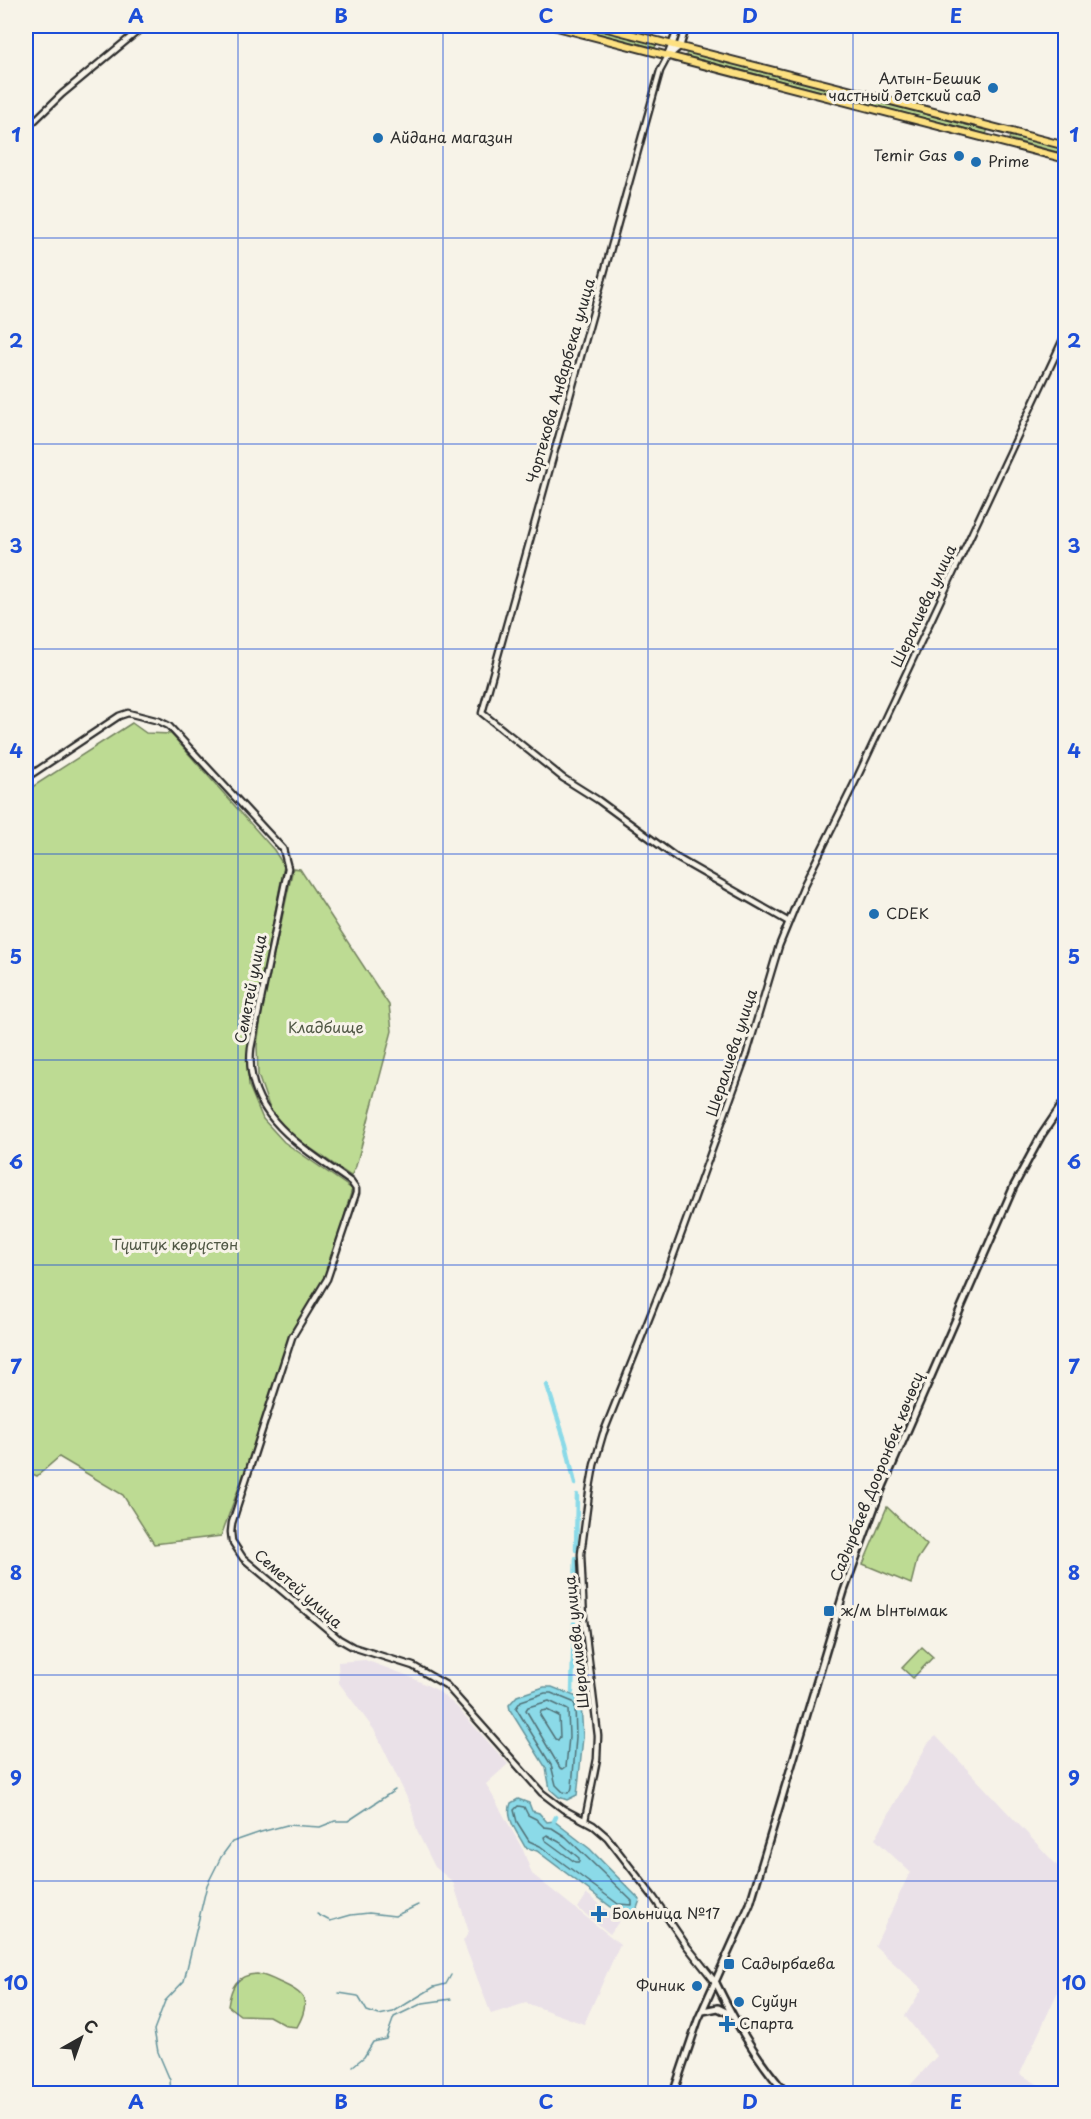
<svg xmlns="http://www.w3.org/2000/svg" width="1091" height="2119" viewBox="0 0 1091 2119" font-family="'Playpen Sans',sans-serif">
<style>
.built{fill:#eae1e8}
.green{fill:#bddb93;stroke:#74835f;stroke-width:1.5}
.water{fill:#8bdae8;stroke:#65949c;stroke-width:1.5}
.lines{fill:none;stroke-linecap:round;stroke-linejoin:round}
.shore{stroke:#517177;stroke-width:1.5}
.stream{stroke:#65949c;stroke-width:1.5}
.canal{stroke:#8bdae8;stroke-width:4.5}
.tertiary-casing{stroke:#2b2b2b;stroke-width:9}
.secondary-casing{stroke:#2b2b2b;stroke-width:10}
.primary-casing{stroke:#2b2b2b;stroke-width:10}
.tertiary{stroke:#f7f3e8;stroke-width:4.5}
.secondary{stroke:#f7f3e8;stroke-width:5}
.primary{stroke:#fde080;stroke-width:6}
.grid{fill:none;stroke:#1d4ed8;stroke-width:1.5;stroke-opacity:0.55}
.poi-dot{fill:#1f6fb2;stroke:#f7f3e8;stroke-width:2}
.labels{text-anchor:middle;stroke-width:6;stroke-linejoin:round;paint-order:stroke}
.poi-label{font-size:15px;fill:#2b2b2b;stroke:#f7f3e8;text-anchor:start}
.street-label{font-size:15px;fill:#2b2b2b;stroke:#f7f3e8}
.park-label{font-size:15px;fill:#505745;stroke:#f7f3e8}
.neatline{fill:none;stroke:#1d4ed8;stroke-width:2}
.grid-label{font-size:20px;text-anchor:middle;font-weight:bold;fill:#1d4ed8}
</style>
<rect width="100%" height="100%" fill="#f7f3e8"/>
<filter id="ink" filterUnits="userSpaceOnUse"><feTurbulence type="fractalNoise" baseFrequency=".0167" numOctaves="2"/><feDisplacementMap in="SourceGraphic" scale="12" xChannelSelector="R" yChannelSelector="G"/><feConvolveMatrix kernelMatrix="1 2 1 2 8 2 1 2 1" color-interpolation-filters="sRGB"/></filter>
<g filter="url(#ink)">
<path class="built" d="M365,1660l41,15 31,15 19,16 52,58 -22,20 37,66 9,24 88,70 -36,80 -58,-21 -35,11 -28,-73 6,-9 -16,-50 -18,-15 -18,-36 -6,-25 -36,-75 -36,-48 -1,-21z
M936,1736l129,138v102l-45,98 33,19h-150l34,-37 -32,-40 17,-27 -47,-43 35,-74 -35,-33 53,-96z
M587,1894l33,26 -10,14 -32,-26z"/>
<path class="green" d="M569,26h14l73,18 -1,4z
M687,51l158,41 -1,5 -158,-41z
M848,92l140,37 -2,5 -140,-36z
M1010,135l55,14v5l-56,-15z
M132,723l14,10 25,1 103,116 10,16 -36,185 1,35 14,33 21,23 68,47 -29,104 -34,50 -32,95 -36,98 -67,8 -31,-49 -64,-38 -22,19 -11,-5v-680z
M293,868l7,1 89,136 3,26 -36,135 -5,10 -64,-44 -16,-20 -13,-37 -1,-30 6,-40z
M887,1507l40,38 -10,15 -6,24 -48,-20z
M922,1647l11,10 -20,21 -11,-10z
M257,1974c8,1 14,4 22,8 26,11 33,18 18,45l-10,-1 -18,-10 -29,-1 -12,-9c3,-19 8,-31 29,-32z"/>
<path class="water" d="M544,1687h8l25,10 4,6 2,34 -5,50 -1,8 -10,5 -8,-3 -9,-8 -4,-21 -36,-58 -1,-5 8,-9z
M518,1799l11,4 3,8 7,2 8,9 7,-1 36,28 50,51 -4,11 -5,1 -9,-2 -3,3 -82,-62 -12,-4c-7,-14 -20,-28 -14,-44z"/>
<g class="lines">
<path class="shore" d="M545,1693h6l22,9 2,3 1,32 -4,50 -1,4 -3,2 -5,-1 -7,-7 -5,-20 -35,-57 5,-7z
M549,1701l19,9 1,27 -3,30 -3,2 -3,-1 -34,-58 2,-3z
M547,1710l12,6 1,21 -2,3 -3,-1 -15,-24 1,-4z
M518,1806l6,1 4,8 8,4 8,8 8,1 14,9 66,64v4l-14,-1 -78,-58 -11,-5 -12,-19 -3,-12z
M547,1835l14,8 18,15v4h-4l-30,-22 -1,-3z"/>
<path class="stream" d="M317,1914l13,7 21,-6 18,-2 26,3 23,-11
M339,1993l19,3 9,15 12,4 14,-3 41,-25 12,-3 5,-9
M353,2066l11,-9 9,-15 13,-3 8,-22 29,-14 28,-4
M171,2094l-1,-14 -12,-28 -4,-22 11,-29 19,-20 23,-96 14,-28 11,-15 29,-10 26,-7 33,2 15,-6h13l47,-31"/>
<path class="canal" d="M547,1385l19,59 9,40
M576,1550l1,-55
M574,1613l2,-55
M572,1692l2,-69
M554,1821l2,-4"/>
<defs>
<path id="tertiary" d="M668,56l-8,15 -178,642 81,65 35,22 79,58 112,64
M26,129l36,-35 82,-68
M26,778l93,-62 9,-3 31,8 10,5 114,123 5,19 -37,180c-8,67 54,101 100,134l5,7v4l-29,86 -35,58 -60,186 -1,9 1,9 11,17 96,81 14,8 60,19 33,19 96,108 21,16 30,16 14,12 47,61 32,47 30,38
M585,1820l12,-61 1,-23 -14,-116 -3,-66 8,-61 5,-28 9,-31 63,-158 81,-223 32,-107 25,-61 51,-103 211,-449"/>
<path id="secondary" d="M668,55l11,-29
M668,56l12,-10 6,-20
M716,1983c19,39 42,79 71,111
M703,2011l15,-3 12,6
M673,2094l25,-74 52,-116 94,-313 34,-93 136,-312 27,-50 25,-37"/>
<path id="primary" d="M553,26l513,133
M599,26l467,120"/>
</defs>
<use href="#tertiary" class="tertiary-casing"/>
<use href="#secondary" class="secondary-casing"/>
<use href="#primary" class="primary-casing"/>
<use href="#tertiary" class="tertiary"/>
<use href="#secondary" class="secondary"/>
<use href="#primary" class="primary"/>
</g>
</g>
<path class="grid" d="M238,26v2068M443,26v2068M648,26v2068M853,26v2068M26,238h1040M26,444h1040M26,649h1040M26,854h1040M26,1060h1040M26,1265h1040M26,1470h1040M26,1675h1040M26,1881h1040"/>
<g class="poi-dot">
<circle cx="993" cy="88" r="6"/>
<circle cx="378" cy="138" r="6"/>
<circle cx="959" cy="156" r="6"/>
<circle cx="976" cy="162" r="6"/>
<circle cx="874" cy="914" r="6"/>
<rect x="823" y="1605" width="12" height="12" rx="3"/>
<path d="M596 1905h6v6h6v6h-6v6h-6v-6h-6v-6h6z"/>
<rect x="723" y="1958" width="12" height="12" rx="3"/>
<circle cx="697" cy="1986" r="6"/>
<circle cx="739" cy="2002" r="6"/>
<path d="M724 2015h6v6h6v6h-6v6h-6v-6h-6v-6h6z"/>
</g>
<g class="labels">
<g class="poi-label">
<text x="981" y="84" text-anchor="end">Алтын-Бешик<tspan x="981" dy="17">частный детский сад</tspan></text>
<text x="390" y="143">Айдана магазин</text>
<text x="947" y="161" text-anchor="end">Temir Gas</text>
<text x="988" y="167">Prime</text>
<text x="886" y="919">CDEK</text>
<text x="841" y="1616">ж/м Ынтымак</text>
<text x="612" y="1919">Больница №17</text>
<text x="741" y="1969">Садырбаева</text>
<text x="685" y="1991" text-anchor="end">Финик</text>
<text x="751" y="2007">Суйун</text>
<text x="739" y="2029">Спарта</text>
</g>
<g class="street-label">
<text transform="translate(561 381) rotate(-74)" y="5">Чортекова Анварбека улица</text>
<text transform="translate(924 606) rotate(-65)" y="5">Шералиева улица</text>
<text transform="translate(251 989) rotate(-79)" y="5">Семетей улица</text>
<text transform="translate(732 1053) rotate(-72)" y="5">Шералиева улица</text>
<text transform="translate(877 1477) rotate(-68)" y="5">Садырбаев Дооронбек көчөсү</text>
<text transform="translate(298 1589) rotate(41)" y="5">Семетей улица</text>
<text transform="translate(577 1642) rotate(-96)" y="5">Шералиева улица</text>
</g>
<g class="park-label">
<text x="326" y="1033">Кладбище</text>
<text x="175" y="1250">Түштүк көрүстөн</text>
</g>
</g>
<rect width="1091" height="2119" fill="none" stroke="#f7f3e8" stroke-width="66"/>
<g transform="translate(81 2038) rotate(40)" stroke="#f7f3e8" stroke-width="4.5" paint-order="stroke">
<path d="M0-4.5L10 22L0 15L-10 22Z" fill="#2b2b2b"/>
<text y="-9" font-size="16" font-weight="bold" text-anchor="middle" fill="#2b2b2b">С</text>
</g>
<rect x="33" y="33" width="1025" height="2053" class="neatline"/>
<g class="grid-label">
<text x="136" y="23">A</text>
<text x="341" y="23">B</text>
<text x="546" y="23">C</text>
<text x="750" y="23">D</text>
<text x="956" y="23">E</text>
<text x="16" y="142">1</text>
<text x="1074" y="142">1</text>
<text x="16" y="348">2</text>
<text x="1074" y="348">2</text>
<text x="16" y="553">3</text>
<text x="1074" y="553">3</text>
<text x="16" y="758">4</text>
<text x="1074" y="758">4</text>
<text x="16" y="964">5</text>
<text x="1074" y="964">5</text>
<text x="16" y="1169">6</text>
<text x="1074" y="1169">6</text>
<text x="16" y="1374">7</text>
<text x="1074" y="1374">7</text>
<text x="16" y="1580">8</text>
<text x="1074" y="1580">8</text>
<text x="16" y="1785">9</text>
<text x="1074" y="1785">9</text>
<text x="16" y="1990">10</text>
<text x="1074" y="1990">10</text>
<text x="136" y="2109">A</text>
<text x="341" y="2109">B</text>
<text x="546" y="2109">C</text>
<text x="750" y="2109">D</text>
<text x="956" y="2109">E</text>
</g>
</svg>
